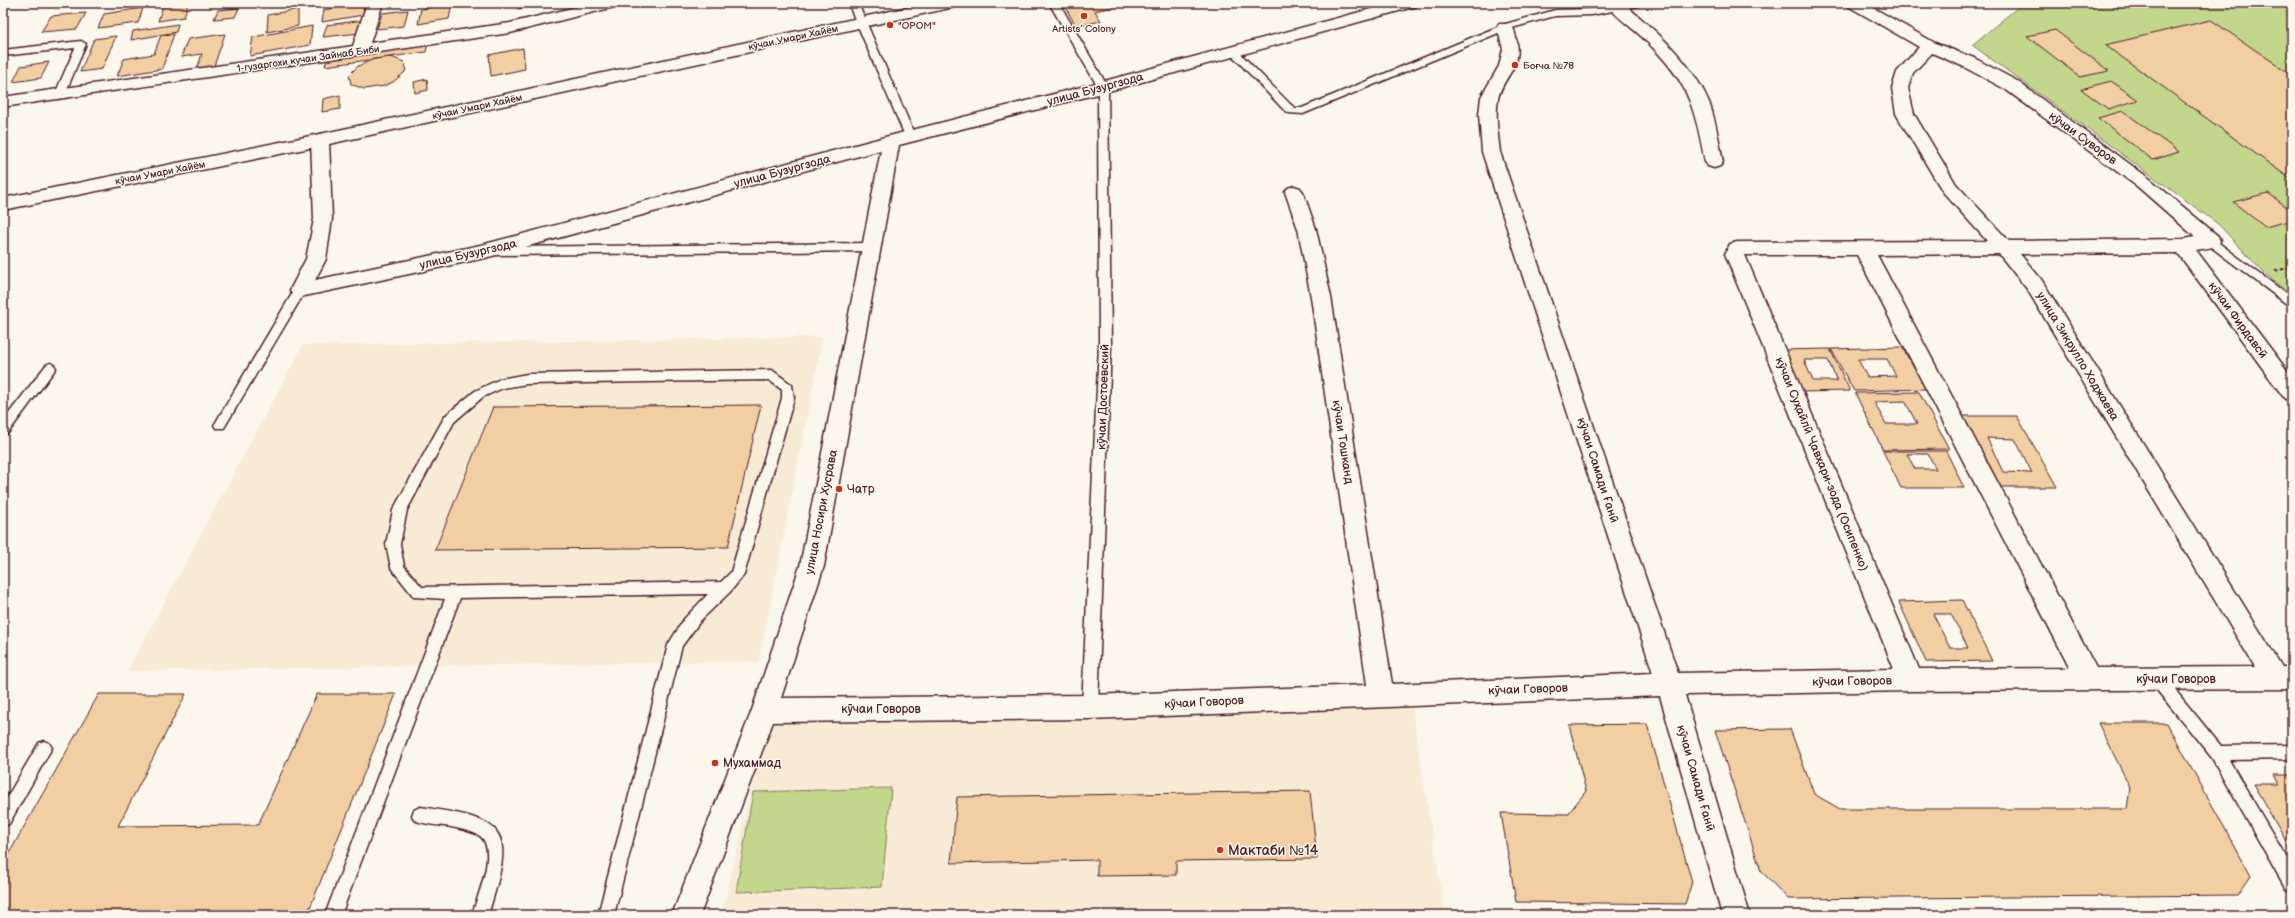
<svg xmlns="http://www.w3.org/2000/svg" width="2295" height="918" viewBox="0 0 2295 918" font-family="'Balsamiq Sans',sans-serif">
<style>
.built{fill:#f8ebd6}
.green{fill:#c2d68c;stroke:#867a5c}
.building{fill:#f2cfa2;stroke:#4a1f2b;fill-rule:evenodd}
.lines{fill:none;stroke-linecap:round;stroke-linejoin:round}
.lane-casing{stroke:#4a1f2b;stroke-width:3}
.street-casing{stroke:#4a1f2b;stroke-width:3}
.secondary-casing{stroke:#4a1f2b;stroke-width:3}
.path{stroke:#4a1f2b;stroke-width:2;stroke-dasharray:3.5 2.5;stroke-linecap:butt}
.lane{fill:#fbf7ec;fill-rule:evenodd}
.street{fill:#fbf7ec;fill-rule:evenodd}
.secondary{fill:#fbf7ec;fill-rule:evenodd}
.poi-dot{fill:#c8321e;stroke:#fbf7ec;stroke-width:1.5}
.labels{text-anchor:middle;stroke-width:3;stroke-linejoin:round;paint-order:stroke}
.far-poi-label{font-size:10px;fill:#4a1f2b;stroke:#fbf7ec;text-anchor:start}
.far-street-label{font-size:10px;fill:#4a1f2b;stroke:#fbf7ec}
.street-label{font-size:12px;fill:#4a1f2b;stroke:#fbf7ec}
.poi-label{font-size:12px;fill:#4a1f2b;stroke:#fbf7ec;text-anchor:start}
.near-poi-label{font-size:14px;fill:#4a1f2b;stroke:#fbf7ec;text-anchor:start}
</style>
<rect width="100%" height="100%" fill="#fbf7ec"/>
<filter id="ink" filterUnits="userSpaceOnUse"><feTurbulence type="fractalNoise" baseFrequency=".025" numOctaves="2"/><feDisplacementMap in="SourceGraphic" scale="8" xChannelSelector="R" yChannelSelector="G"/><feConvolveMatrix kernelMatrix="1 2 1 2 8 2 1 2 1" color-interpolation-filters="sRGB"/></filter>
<g filter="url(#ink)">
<path class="built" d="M823,337l-64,324 -632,10 176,-326z
M1411,701l34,214h-723l45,-196z"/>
<path class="green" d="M2023,3h269v293l-28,-23 -46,-49 -246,-179z
M891,788l-9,99 -146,5 17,-100z"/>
<path class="building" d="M188,3l-4,14 -26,4 5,-15z
M364,3l-1,12 -41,7 2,-12z
M517,3h33l-32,6z
M1063,3h68l-36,8 6,10 -25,5z
M452,4l-3,15 -31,5 3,-15z
M143,8l-5,15 -40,5 6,-14z
M239,8l-4,9 -21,2 4,-9z
M298,9v17l-31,6 1,-17z
M408,10l-4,16 -27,3 5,-16z
M86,13l-9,16 -36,3 10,-16z
M364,20l-4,13 -37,4 4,-12z
M2211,20l81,55v105l-187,-135z
M178,24l-2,8 -45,8 2,-9z
M312,26l-2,19 -60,11 3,-19z
M2055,30l54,41 -29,6 -53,-41z
M174,34l-12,35 -45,7 7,-17 30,-5 7,-19z
M225,34l-11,32 -17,3 5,-15 -21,3 7,-18z
M116,36l-14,33 -22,3 14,-33z
M428,43l-2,9 -101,14 3,-9z
M523,48l2,21 -34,7 -2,-21z
M391,57l13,5 2,5 -1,5 -12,10 -9,4 -20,3 -13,-5 -2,-9 9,-9 16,-7z
M49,62l-8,16 -28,4 8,-16z
M427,79l1,11 -13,3 -1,-11z
M2111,81l27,19 -30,9 -27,-20z
M340,95v14l-18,3 1,-13z
M2123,111l56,41 -26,8 -55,-42z
M2268,193l24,18v9l-27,7 -32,-25z
M1902,347l24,42 -72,2 -23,-42zM1858,359h29l9,17 -29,1z
M1830,349l20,42 -51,1 -19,-42zM1804,360h24l9,21h-24z
M1919,392l30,57 -66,1 -28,-57zM1905,401l12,23h-31l-12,-22z
M761,405l-33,142 -293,3 58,-143z
M1953,416h64l40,71h-66zM1987,438l28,1 17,34 -29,-1z
M1883,451h63l18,37h-63zM1907,454h21l8,15h-21z
M1962,600l30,61 -66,1 -27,-60zM1933,614h18l17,34h-18z
M99,694h87l-68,132 140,-1 59,-131h79l-89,221h-304v-51z
M2098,723h69l84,153 -13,19 -450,4 -27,-28 -46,-141 75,-1 24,65 26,15h287l3,-22z
M1647,724l45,158 -7,22 -169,-2 -15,-89 67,1 18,-23 -17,-66z
M2274,775h18v70l-3,1 -36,-62h26z
M1310,791l7,68 -141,2v14l-79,1v-16l-146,3 6,-66z"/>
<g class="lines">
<defs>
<path id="lane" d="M848,3h10l57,133 -1,2h-8l-1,-2z
M1049,3h10l49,84 3,258 -13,362 -3,5 -5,2 -5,-2 -3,-5 17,-362 -1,-258z
M1624,3h19l-5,3 -46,9 -37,1 -47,13 -205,85 -14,-1 -7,-5 -54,-57 5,-3 3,1 54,55 5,4h7l200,-83 53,-15 37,-1z
M81,41l5,3 -21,50 -5,3 -5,-3 20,-46 -72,8v-6z
M2211,237l81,61v10l-85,-64 -2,-3 2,-3z
M871,243l6,4 -6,4 -378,4 -6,-4 6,-4z
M300,286l6,4 -82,138h-8l-2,-3 2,-3 80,-135z
M50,363l4,2 2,3 -2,3 -46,62 -5,2v-14l43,-56z
M772,370l20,15 2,13 -50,177 -14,17 -29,28 -19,26 -68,269h-16l70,-270 16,-26 24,-25 -248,4 -119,317h-16l120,-316 -31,-2 -23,-29 -5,-24 7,-34 52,-94 30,-25 25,-12 27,-5zM769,380l13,10v8l-51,174 -10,10 -299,5 -18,-21 -4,-22 7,-34 47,-88 29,-25 20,-9 24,-4z
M2157,672l5,2 59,72 71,-1v14l-63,1 63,107v24l-6,-2 -74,-131 -60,-74 -2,-5 2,-5z
M44,741l5,2 3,5 -3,5 -40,71 -6,3v-23l36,-61z
M420,807c90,13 95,22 68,108h-16c5,-18 26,-65 8,-79 -8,-5 -20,-7 -29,-9 -12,-2 -25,-2 -37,-7l-2,-5 2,-5z"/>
<path id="street" d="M367,3h16l-13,40 140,-20 83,-20h27l-2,3 -108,27 -507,74v-10l350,-51z
M1393,3h26l-2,3 -308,85 -210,54 -75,421 -43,132 309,-3 277,-10 -56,-388 -13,-68 -13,-37 3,-4 6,-2 6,2 3,4 13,37 15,68 61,387 261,-11 -171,-521 -3,-38 2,-17 18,-31 4,-17 -6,-22 2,-3h12c3,4 4,9 5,14 8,29 -13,37 -18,61 -3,17 0,36 2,53l178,521 216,-4 -169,-415 5,-10 7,-2 250,-1 -44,-49 -47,-78 -4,-26 5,-16 22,-25 -71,-41 -2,-3h19l70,40 39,15 43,23 133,98 68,57 2,5 -2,5 -22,4 96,127v24l-7,-2 -107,-146 -158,1 21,25 241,388h10v22l-381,2 -226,4 65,220h-28l-62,-219 -570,23 -317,3 -73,193h-28l80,-205 48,-144 81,-416 -396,108 -185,39 -7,-2 -3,-5 16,-31 8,-40 -3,-79 3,-4 6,-2 6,2 3,4 3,79 -6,40 -11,21 170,-36 400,-107 212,-54zM1932,53l30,13 43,23 133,98 57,50 -12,2 -174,2 -53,-57 -42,-70 -6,-26 5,-15zM1999,254l28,35 228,378 -159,1 -219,-413zM1745,255h112l213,413 -151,1z
M1606,3h17c33,28 69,59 86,99 7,19 10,40 14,60l-3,4 -6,2 -6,-2 -3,-4c-11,-58 -17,-81 -61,-123 -12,-12 -29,-22 -38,-36z"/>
<path id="secondary" d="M928,3h30l-2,3 -6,2 -630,138 -317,64v-12l317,-64z"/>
</defs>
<use href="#lane" class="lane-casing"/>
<use href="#street" class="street-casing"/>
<use href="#secondary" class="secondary-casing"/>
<path class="path" d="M2275,271l17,-4"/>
<use href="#lane" class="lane"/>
<use href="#street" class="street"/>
<use href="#secondary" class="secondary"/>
</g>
</g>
<g class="poi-dot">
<circle cx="1084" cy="16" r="4"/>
<circle cx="890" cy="25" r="4"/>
<circle cx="1515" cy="65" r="4"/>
<circle cx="839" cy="489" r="4"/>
<circle cx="715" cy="763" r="4"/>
<circle cx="1220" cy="850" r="4"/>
</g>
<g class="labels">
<g class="far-poi-label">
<text x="898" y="29">"OPOM"</text>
<text x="1084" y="32" text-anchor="middle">Artists’ Colony</text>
<text x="1523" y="69">Боғча №78</text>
</g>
<g class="far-street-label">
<text transform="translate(793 37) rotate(-12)" y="4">кӯчаи Умари Хайём</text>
<text transform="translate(308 58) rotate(-8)" y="4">1-гузаргохи кучаи Зайнаб Биби</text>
<text transform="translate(477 106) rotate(-12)" y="4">кӯчаи Умари Хайём</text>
<text transform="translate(160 172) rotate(-11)" y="4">кӯчаи Умари Хайём</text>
</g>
<g class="street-label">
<text transform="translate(1095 89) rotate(-15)" y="4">улица Бузургзода</text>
<text transform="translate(2083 138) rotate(36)" y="4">кӯчаи Суворов</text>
<text transform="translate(782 171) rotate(-15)" y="4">улица Бузургзода</text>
<text transform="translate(468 254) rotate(-13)" y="4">улица Бузургзода</text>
<text transform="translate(2238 320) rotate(54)" y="4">кӯчаи Фирдавсӣ</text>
<text transform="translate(2078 356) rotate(59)" y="4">улица Зикрулло Ходжаева</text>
<text transform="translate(1103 397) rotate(-88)" y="4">кӯчаи Достоевский</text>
<text transform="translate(1343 442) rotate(81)" y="4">кӯчаи Тошканд</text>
<text transform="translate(1822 464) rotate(68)" y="4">кӯчаи Суҳайлӣ Ҷавҳари-зода (Осипенко)</text>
<text transform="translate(1598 470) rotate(72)" y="4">кӯчаи Самади Ғанӣ</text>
<text transform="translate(821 512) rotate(-79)" y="4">улица Носири Хусрава</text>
<text x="2176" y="683">кӯчаи Говоров</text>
<text transform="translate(1852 681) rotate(-1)" y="4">кӯчаи Говоров</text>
<text transform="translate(1528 689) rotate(-2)" y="4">кӯчаи Говоров</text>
<text transform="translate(1204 702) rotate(-3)" y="4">кӯчаи Говоров</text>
<text x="881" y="713">кӯчаи Говоров</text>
<text transform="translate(1696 778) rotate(74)" y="4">кӯчаи Самади Ғанӣ</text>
</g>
<g class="poi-label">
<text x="847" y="493">Чатр</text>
<text x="723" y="767">Мухаммад</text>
</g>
<g class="near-poi-label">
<text x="1228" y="855">Мактаби №14</text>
</g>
</g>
<rect width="2295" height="918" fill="none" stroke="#fbf7ec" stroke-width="16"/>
<rect x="8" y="8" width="2279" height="902" fill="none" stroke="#4a1f2b" stroke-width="1.5" filter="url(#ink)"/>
</svg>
